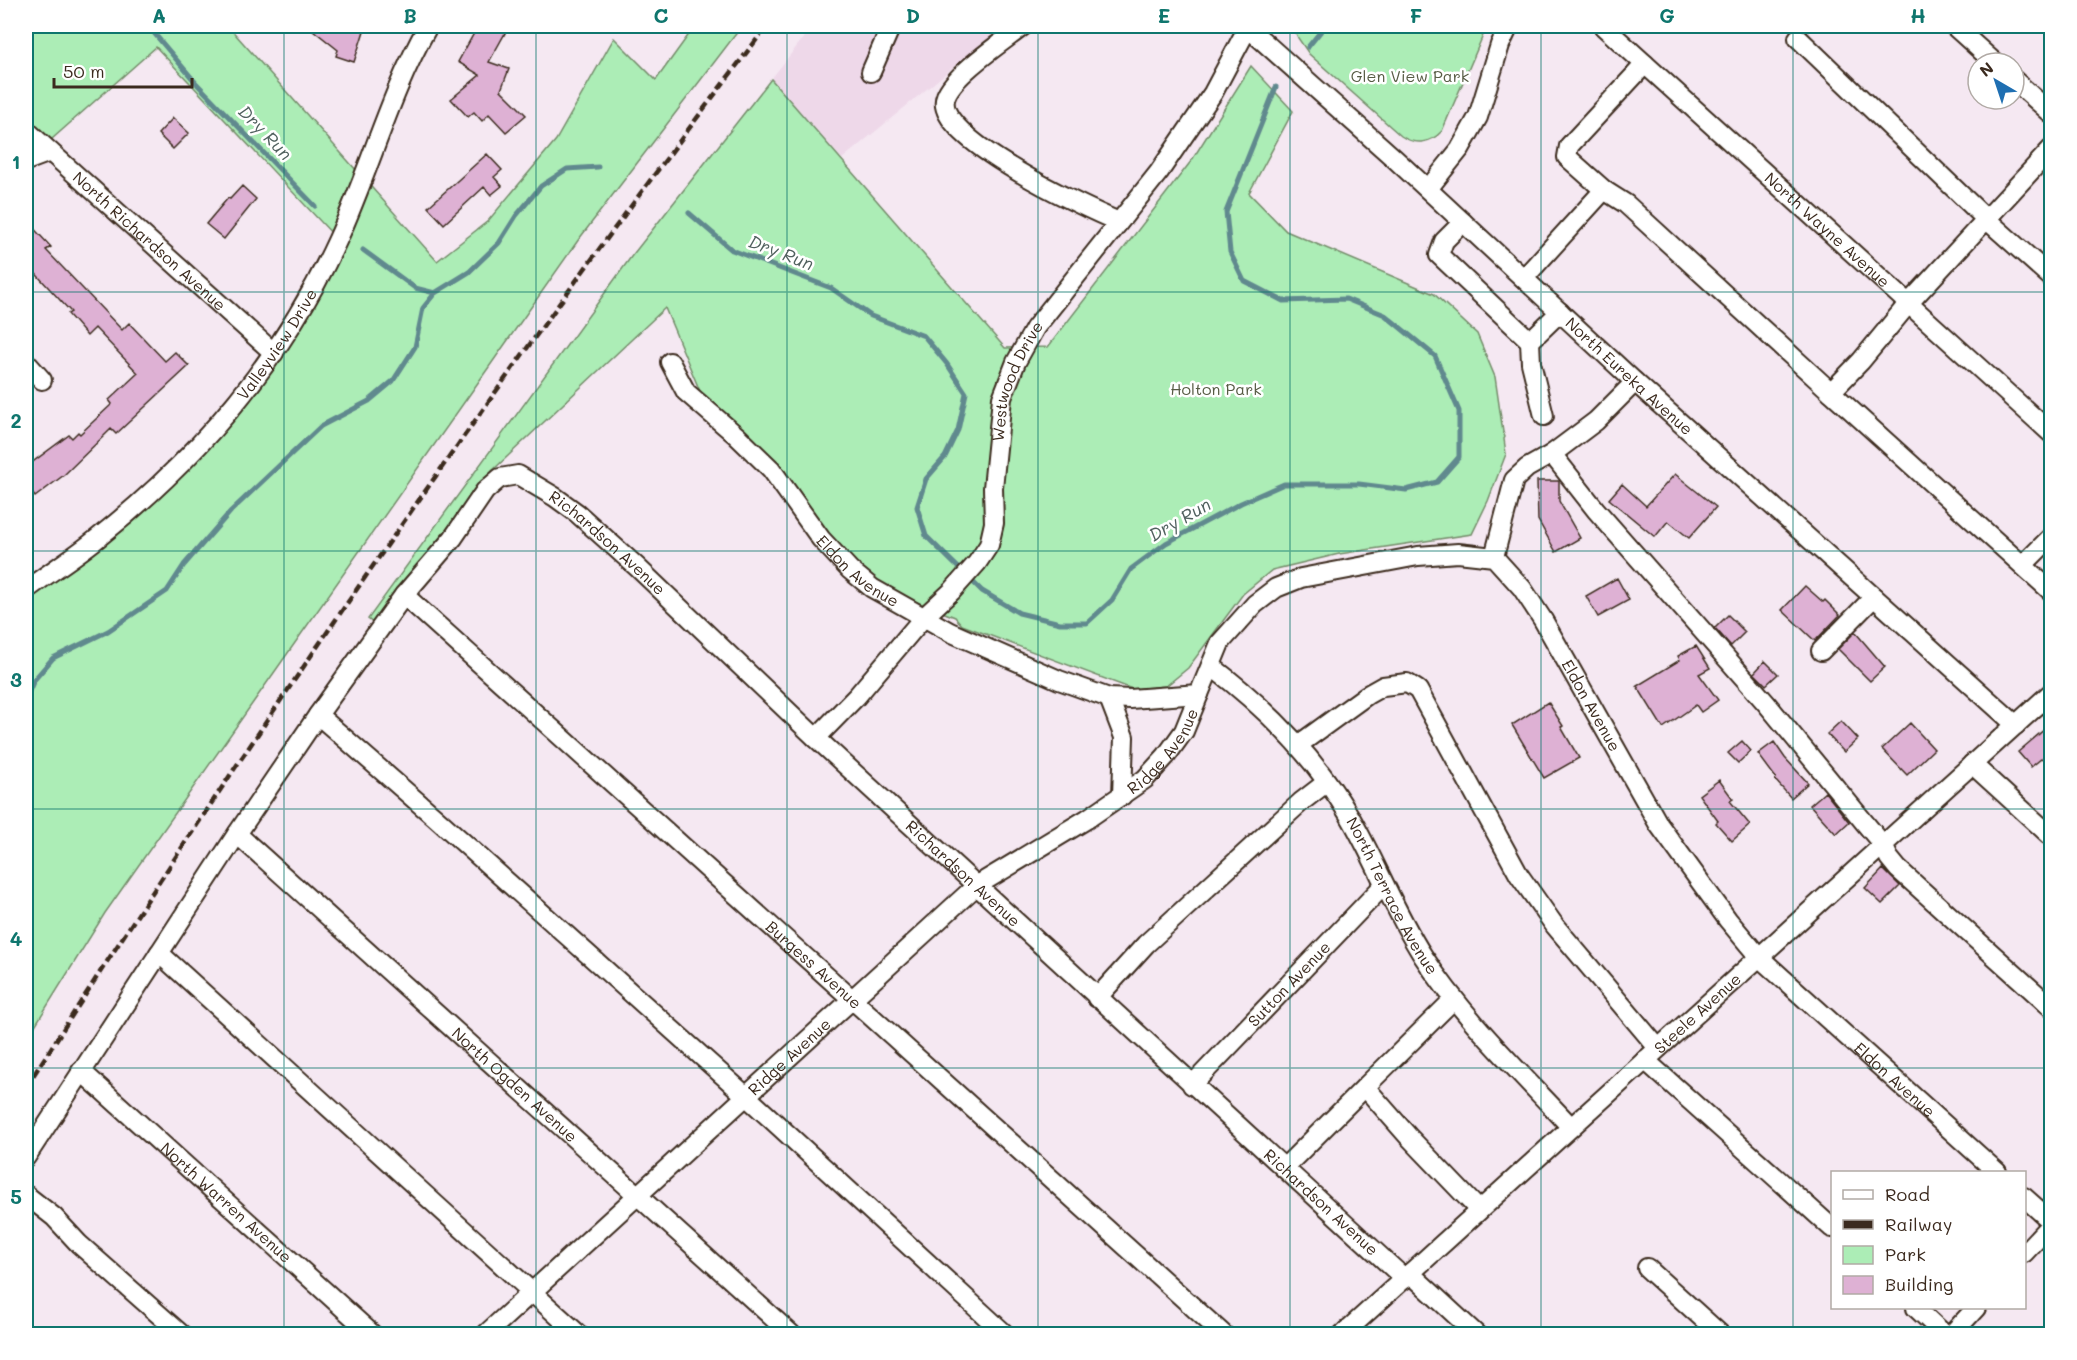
<svg xmlns="http://www.w3.org/2000/svg" width="2077" height="1360" viewBox="0 0 2077 1360" font-family="Mali,sans-serif">
<style>
.built{fill:#eed8e9}
.green{fill:#acedb6;stroke:#748c6a;stroke-width:1.5}
.lines{fill:none;stroke-linecap:round;stroke-linejoin:round}
.stream{stroke:#61898e;stroke-width:5}
.building{fill:#deb1d4;stroke:#3b2a1e;stroke-width:1.5}
.minor-casing{stroke:#3b2a1e;stroke-width:22}
.minor{stroke:#fff;stroke-width:18}
.rail{stroke:#3b2a1e;stroke-width:4.5;stroke-dasharray:9 4.5;stroke-linecap:butt}
.grid{fill:none;stroke:#0f766e;stroke-width:1.5;stroke-opacity:0.55}
.labels{text-anchor:middle;stroke-width:5;stroke-linejoin:round;paint-order:stroke}
.park-label{font-size:16px;fill:#575b44;stroke:#fff}
.street-label{font-size:16px;fill:#3b2a1e;stroke:#fff}
.water-label{font-size:18px;font-style:italic;fill:#51615f;stroke:#fff}
.neatline{fill:none;stroke:#0f766e;stroke-width:2}
.grid-label{font-size:20px;text-anchor:middle;font-weight:bold;fill:#0f766e}
</style>
<rect width="100%" height="100%" fill="#f5e8f2"/>
<filter id="ink" filterUnits="userSpaceOnUse"><feTurbulence type="fractalNoise" baseFrequency=".0167" numOctaves="2"/><feDisplacementMap in="SourceGraphic" scale="12" xChannelSelector="R" yChannelSelector="G"/><feConvolveMatrix kernelMatrix="1 2 1 2 8 2 1 2 1" color-interpolation-filters="sRGB"/></filter>
<g filter="url(#ink)">
<path class="built" d="M813,26h190l-161,133 -71,-80z"/>
<path class="green" d="M26,26h202l209,235 51,-40 68,-81 58,-102 42,42 39,-54h47l-163,213 -474,674 -79,127v-450l184,-156 128,-194 -182,-193 -112,99 -18,-16z
M1293,26h194l-45,105c-11,12 -26,15 -41,5l-92,-82 -11,-16z
M1251,66l42,45 -44,82 37,38 148,63 43,40 18,43 8,55 2,5 -1,2 2,15 -18,47 -16,33 -133,20 -67,16 -29,24 -55,74 -22,18 -34,3 -170,-64 -7,-8 -67,-26 -49,-40 -137,-155 -37,-88 -173,163 -119,152 -5,-4 263,-362 140,-178 234,269 43,-1 144,-187z"/>
<g class="lines">
<path class="stream" d="M148,26l49,58 118,122
M1308,47l17,-21
M689,213l43,37 99,38 40,28 53,20 23,28 19,29 -8,37 -13,27 -19,22 -9,28 9,29 56,55 37,22 41,10h27l25,-23 19,-31 35,-26 75,-40 43,-19h75l47,6 31,-8 22,-25v-46l-24,-55 -50,-41 -39,-16 -63,2 -39,-20 -14,-29 -4,-40 50,-125
M363,250l52,38 20,5
M26,698l8,-18 19,-22 55,-27 59,-40 17,-26 47,-54 90,-85 48,-25 24,-20 22,-34 8,-39 12,-15 34,-21 30,-29 17,-27 25,-30 26,-17 31,-2"/>
</g>
<path class="building" d="M308,26h46v2l10,3 -10,31 -18,-6 2,-6z
M478,26h31l-20,36 20,7 -8,21 25,25 -20,17 -17,-18 -7,7 -8,-9 -6,5 -17,-18 29,-24 -22,-13z
M173,118l16,15 -16,16 -15,-15z
M487,154l15,16 -8,7 8,9 -11,9 -7,-8 -40,37 -16,-17z
M242,186l14,13 -32,40 -18,-15 22,-26 2,1z
M26,220l25,27 -5,3 76,80 7,-7 36,38 10,-9 14,14 -73,68 -5,-5 -47,46 -29,22 -9,-12v-18l43,-32 3,3 6,-6 2,2 32,-30 -3,-4 29,-27 -43,-45 -8,8 -19,-22 3,-2 -45,-49z
M1675,474l41,33 -27,31 -21,-17 -13,16 -46,-38 13,-15 24,22z
M1537,481h22v20l21,37 -24,14 -18,-32z
M1617,578l12,22 -31,17 -12,-21z
M1805,586l18,16 2,-2 15,15 -25,26 -33,-31z
M1728,615l17,17 -14,14 -16,-18z
M1855,632l30,35 -15,14 -32,-32z
M1696,646l14,22 -11,6 19,26 -17,12 -5,-7 -33,23 -26,-42 43,-26 -2,-4z
M1765,661l13,13 -12,11 -12,-12z
M1548,702l15,24 -2,1 18,31 -35,20 -32,-53z
M1841,721l17,18 -14,13 -17,-18z
M1910,723l24,26 -27,26 -25,-26z
M2052,723v27l-21,17 -13,-15z
M1742,741l9,10 -13,12 -10,-10z
M1774,742l11,16 23,25 -17,15 -16,-18 1,-2 -18,-24z
M1719,780l14,19 -3,2 20,24 -18,16 -16,-18 2,-2 -19,-26z
M1825,792l24,30 -13,12 -26,-29z
M1883,869l17,17 -18,18 -17,-16z"/>
<g class="lines">
<defs>
<g id="minor">
<path d="M1023,26c-19,15 -69,48 -77,70 -17,41 142,113 173,126"/>
<path id="s1" d="M1246,26l149,133 240,223 381,343"/>
<path id="s2" d="M1603,26l449,408"/>
<path d="M1954,26l41,37"/>
<path d="M1798,38l188,181 66,59"/>
<path d="M1645,64l-76,82 -2,11 37,33 22,14 205,188"/>
<path d="M871,72l20,-46"/>
<path d="M2014,80l38,34"/>
<path id="s3" d="M26,130l248,223"/>
<path d="M2052,148l-144,156 -47,57 -30,31 221,200"/>
<path d="M26,161l24,-9"/>
<path d="M1428,189l32,-40 18,-32 22,-72 9,-19"/>
<path d="M1463,222l-19,19 -5,14 91,86 30,-29"/>
<path d="M1524,278l80,-88"/>
<path d="M1530,341l1,22 13,53"/>
<path d="M26,362l16,18"/>
<path id="s4" d="M670,362l16,30 51,44 34,33 50,70 29,31 22,18 78,44 109,48 50,18 21,1 69,-5 21,-51 35,-39 21,-16 25,-10 117,-22 40,-3 36,4 28,31 21,32 116,205 69,95 31,37 238,215"/>
<path d="M1552,454l44,56 170,193 117,142 6,13 9,11 154,139"/>
<path d="M1494,557l20,-77 13,-12 25,-14 44,-33 39,-39"/>
<path d="M2023,565l29,-29"/>
<path id="s5" d="M26,590c24,-18 50,-34 73,-53 103,-82 184,-178 239,-298 32,-70 52,-146 90,-213"/>
<path id="s6" d="M404,595l819,739"/>
<path d="M1821,651l53,-54"/>
<path id="s7" d="M1211,666c54,41 103,90 138,149 27,46 45,96 74,141 41,63 97,116 148,171"/>
<path d="M1109,698l15,39 -2,59"/>
<path d="M318,715l118,103 310,278 259,238"/>
<path id="s8" d="M816,738l41,-42 66,-78 29,-27 25,-28 12,-18 5,-22 -1,-35 9,-90 14,-36 19,-34 124,-156 54,-79 35,-66"/>
<path d="M1298,745l69,-50 16,-9 24,-3 11,7 101,185 36,51 103,122"/>
<path d="M1972,764l80,73"/>
<path id="s9" d="M237,834l554,500"/>
<path d="M159,953l419,381"/>
<path d="M1097,998l49,-54 155,-142 26,-20"/>
<path d="M1454,999l-89,88 43,49 71,74"/>
<path d="M1645,1060l187,168"/>
<path id="s10" d="M81,1071l291,263"/>
<path id="s11" d="M1192,1085l192,-200"/>
<path id="s12" d="M26,1157l211,-323 81,-119 86,-120 49,-57 32,-47 15,-13 18,-3 37,22 22,16 60,54 179,171 589,541"/>
<path d="M1284,1168l81,-81"/>
<path d="M26,1195l28,22 25,27 102,90"/>
<path d="M2024,1197l28,25"/>
<path d="M2024,1253l28,-30"/>
<path d="M1647,1268l73,66"/>
<path d="M1410,1273l66,61"/>
<path d="M1916,1308l28,26"/>
<path id="s13" d="M486,1334l490,-448 111,-67 58,-40 21,-23 18,-25 15,-37"/>
<path id="s14" d="M1343,1334l709,-642"/>
<path d="M1952,1334l24,-26"/>
</g>
</defs>
<use href="#minor" class="minor-casing"/>
<use href="#minor" class="minor"/>
<path class="rail" d="M26,1087c233,-364 478,-719 741,-1061"/>
</g>
</g>
<path class="grid" d="M284,26v1308M536,26v1308M787,26v1308M1038,26v1308M1290,26v1308M1541,26v1308M1793,26v1308M26,292h2026M26,551h2026M26,809h2026M26,1068h2026"/>
<g class="labels">
<g class="park-label">
<text x="1410" y="82">Glen View Park</text>
<text x="1216" y="395">Holton Park</text>
</g>
<g class="street-label">
<text dy="6" stroke="none"><textPath href="#s2" startOffset="303">North Wayne Avenue</textPath></text>
<text dy="6" stroke="none"><textPath href="#s3" startOffset="166">North Richardson Avenue</textPath></text>
<text dy="6" stroke="none"><textPath href="#s5" startOffset="354">Valleyview Drive</textPath></text>
<text dy="6" stroke="none"><textPath href="#s1" startOffset="519">North Eureka Avenue</textPath></text>
<text dy="6" stroke="none"><textPath href="#s8" startOffset="428">Westwood Drive</textPath></text>
<text dy="6" stroke="none"><textPath href="#s12" startOffset="960">Richardson Avenue</textPath></text>
<text dy="6" stroke="none"><textPath href="#s4" startOffset="284">Eldon Avenue</textPath></text>
<text dy="6" stroke="none"><textPath href="#s4" startOffset="1192">Eldon Avenue</textPath></text>
<text dy="6" stroke="none"><textPath href="#s13" startOffset="897">Ridge Avenue</textPath></text>
<text dy="6" stroke="none"><textPath href="#s12" startOffset="1446">Richardson Avenue</textPath></text>
<text dy="6" stroke="none"><textPath href="#s7" startOffset="296">North Terrace Avenue</textPath></text>
<text dy="6" stroke="none"><textPath href="#s6" startOffset="552">Burgess Avenue</textPath></text>
<text dy="6" stroke="none"><textPath href="#s11" startOffset="140">Sutton Avenue</textPath></text>
<text dy="6" stroke="none"><textPath href="#s14" startOffset="478">Steele Avenue</textPath></text>
<text dy="6" stroke="none"><textPath href="#s13" startOffset="411">Ridge Avenue</textPath></text>
<text dy="6" stroke="none"><textPath href="#s4" startOffset="1678">Eldon Avenue</textPath></text>
<text dy="6" stroke="none"><textPath href="#s9" startOffset="374">North Ogden Avenue</textPath></text>
<text dy="6" stroke="none"><textPath href="#s10" startOffset="196">North Warren Avenue</textPath></text>
<text dy="6" stroke="none"><textPath href="#s12" startOffset="1932">Richardson Avenue</textPath></text>
</g>
<g class="water-label">
<text transform="translate(265 133) rotate(46)" y="6">Dry Run</text>
<text transform="translate(781 253) rotate(21)" y="6">Dry Run</text>
<text transform="translate(1180 520) rotate(-30)" y="6">Dry Run</text>
</g>
</g>
<rect width="2077" height="1360" fill="none" stroke="#fff" stroke-width="66"/>
<rect x="1831" y="1171" width="195" height="138" fill="#ffffff" stroke="#b1aaa5" stroke-width="1.5"/>
<rect x="1843" y="1190" width="30" height="9" fill="#ffffff" stroke="#b1aaa5" stroke-width="1.5"/>
<text x="1885" y="1201" font-size="18" fill="#3b2a1e">Road</text>
<rect x="1843" y="1220" width="30" height="9" fill="#3b2a1e" stroke="#b1aaa5" stroke-width="1.5"/>
<text x="1885" y="1231" font-size="18" fill="#3b2a1e">Railway</text>
<rect x="1843" y="1246" width="30" height="18" fill="#acedb6" stroke="#b1aaa5" stroke-width="1.5"/>
<text x="1885" y="1261" font-size="18" fill="#3b2a1e">Park</text>
<rect x="1843" y="1276" width="30" height="18" fill="#deb1d4" stroke="#b1aaa5" stroke-width="1.5"/>
<text x="1885" y="1291" font-size="18" fill="#3b2a1e">Building</text>
<g transform="translate(1996 81) rotate(321)"><circle r="28" fill="#ffffff" stroke="#b1aaa5" stroke-width="1.5"/>
<path d="M0-4.5L10 22L0 15L-10 22Z" fill="#1f6fb2"/>
<text y="-9" font-size="16" font-weight="bold" text-anchor="middle" fill="#3b2a1e">N</text>
</g>
<path d="M54 78v9h138v-9" fill="none" stroke="#3b2a1e" stroke-width="3"/>
<text x="63" y="78" font-size="18" fill="#3b2a1e" stroke="#ffffff" stroke-width="4.5" paint-order="stroke">50 m</text>
<rect x="33" y="33" width="2011" height="1294" class="neatline"/>
<g class="grid-label">
<text x="159" y="23">A</text>
<text x="410" y="23">B</text>
<text x="661" y="23">C</text>
<text x="913" y="23">D</text>
<text x="1164" y="23">E</text>
<text x="1416" y="23">F</text>
<text x="1667" y="23">G</text>
<text x="1918" y="23">H</text>
<text x="16" y="169">1</text>
<text x="16" y="428">2</text>
<text x="16" y="687">3</text>
<text x="16" y="946">4</text>
<text x="16" y="1204">5</text>
</g>
</svg>
